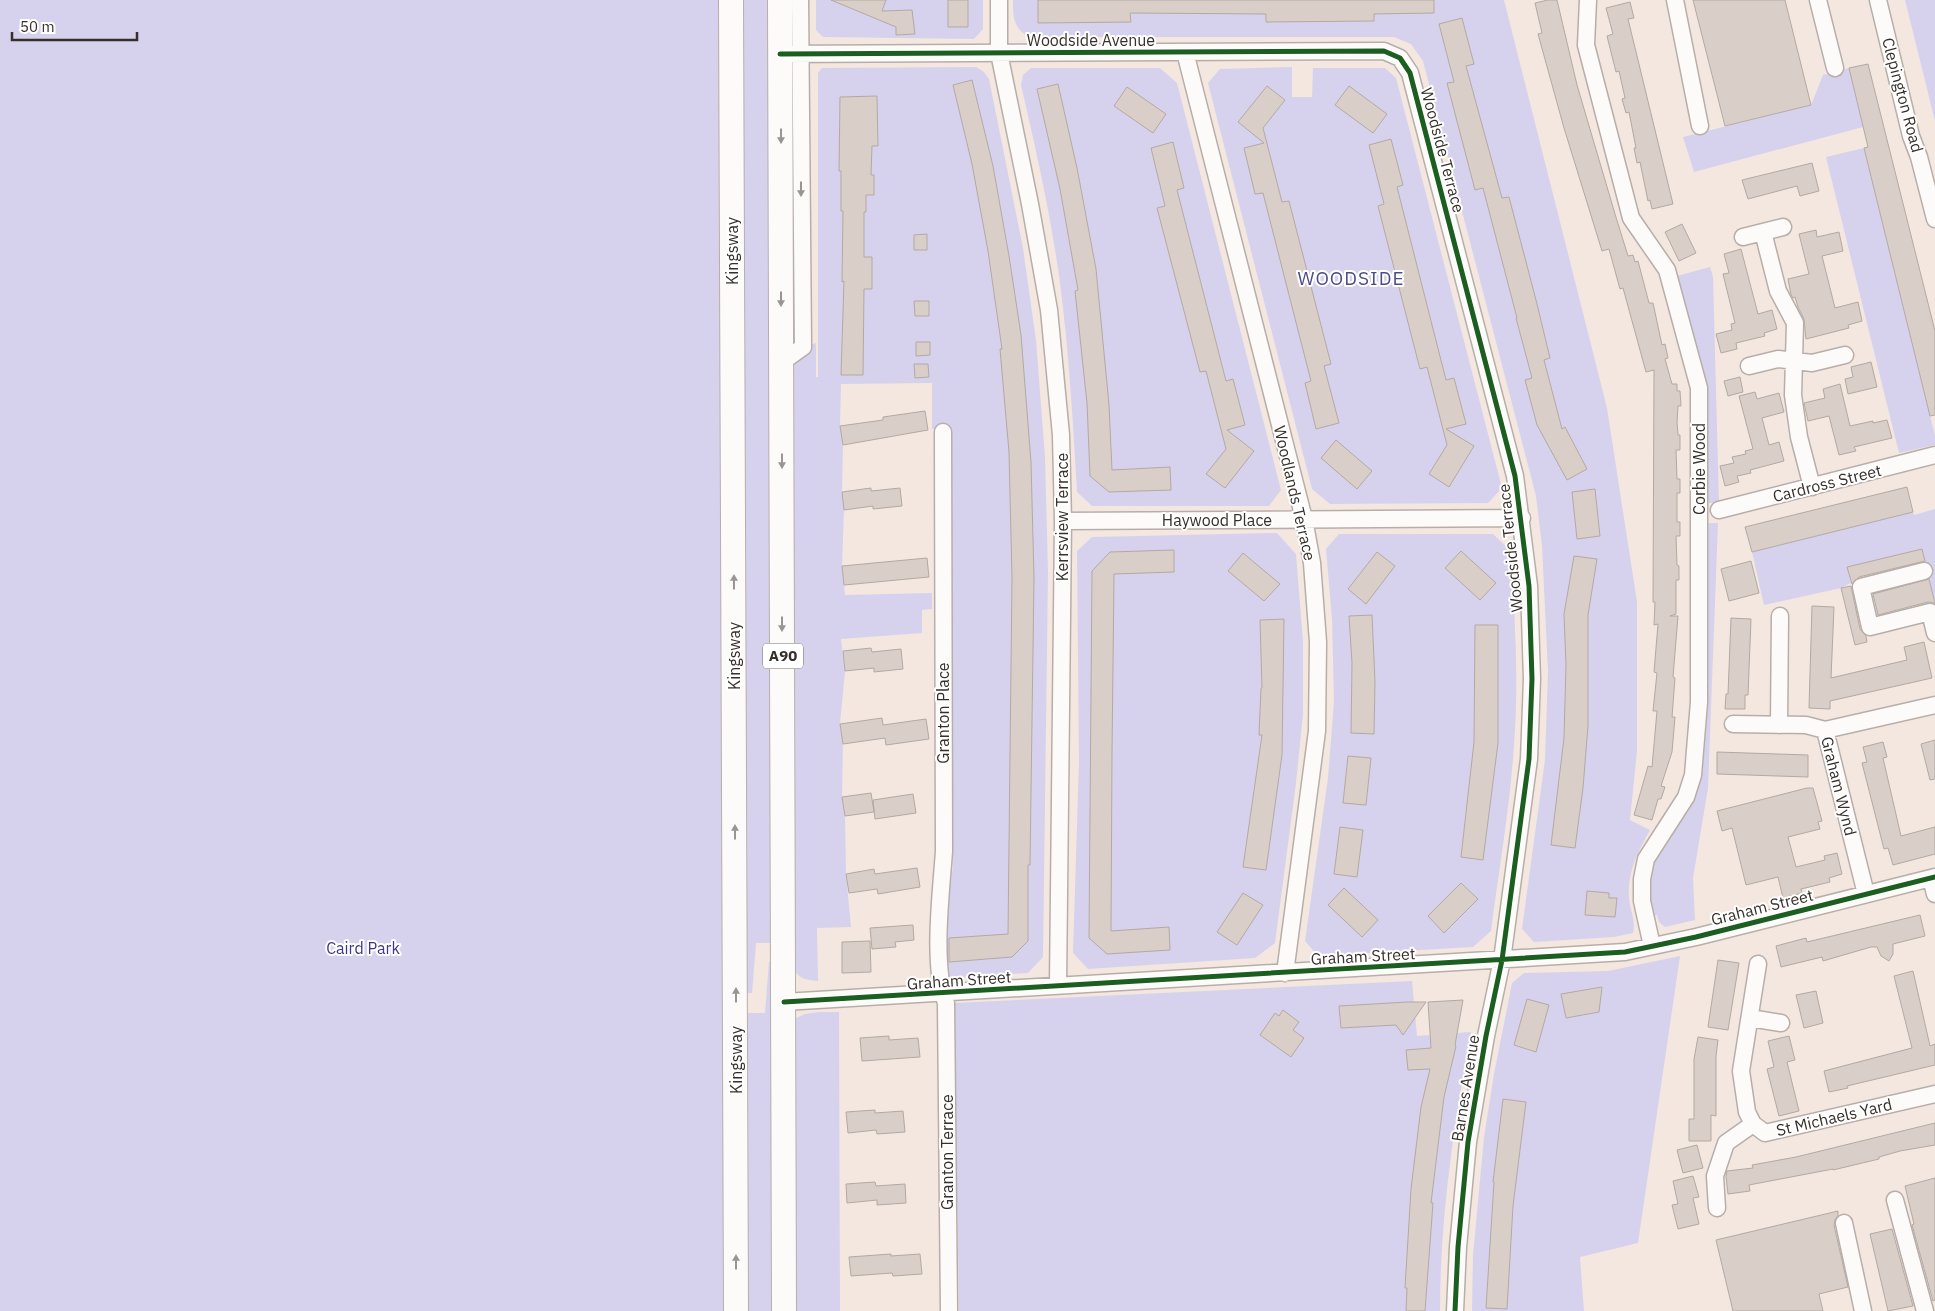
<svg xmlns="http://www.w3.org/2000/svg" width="1935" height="1311" viewBox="0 0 1935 1311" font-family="'IBM Plex Sans',sans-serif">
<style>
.green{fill:#d6d2ed}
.building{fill:#d9cfc8;stroke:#b3a9a3}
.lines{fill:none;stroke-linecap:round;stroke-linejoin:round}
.minor-casing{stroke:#b8aea9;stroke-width:19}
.highway-casing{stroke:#b8aea9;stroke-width:26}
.minor{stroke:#fdfbfa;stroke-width:16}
.highway{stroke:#fdfbfa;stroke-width:24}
.cycleway-casing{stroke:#fff;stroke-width:8}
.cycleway{stroke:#1b5e20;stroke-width:5}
.oneway{fill:#9a9592}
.labels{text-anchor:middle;stroke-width:4;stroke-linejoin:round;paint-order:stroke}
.shield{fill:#fff;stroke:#736d69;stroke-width:1}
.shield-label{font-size:15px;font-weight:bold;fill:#372f29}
.street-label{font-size:16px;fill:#372f29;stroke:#fff}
.park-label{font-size:16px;fill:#3d3689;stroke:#fff}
.quarter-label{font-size:19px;letter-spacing:1px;fill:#4c4c8a;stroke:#fff}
</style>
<rect width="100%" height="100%" fill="#f4e7df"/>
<path class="green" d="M0,0h723l4,1311h-727z
M741,0h30l3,943h-18l-4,50h-5z
M816,0h167v29l-9,10 -151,-2 -7,-7z
M1013,0h491l103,408 30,194v149l-7,69 20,10c-12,22 -23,42 -21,68 1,13 7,22 4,35l-19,4 -80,5 -12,-13 23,-169 3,-89 -6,-125 -6,-50 -113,-435 -12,-17 -17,-7h-365c-16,-9 -16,-20 -16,-37z
M1905,0h30v121z
M976,67l8,5 5,7 34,169 13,92 9,117 3,115 -5,385 -15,16 -82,5 -1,-56 8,-55 -2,-437 -19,-1v-46l-91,1 -1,42 3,19 -1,47 2,18 -2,56 3,29 87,-2v16l-10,1v23l-81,6 4,32 -5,53 3,20 -1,53 3,19 1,58 5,53 -34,1 1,53c-12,-1 -18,-2 -25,-12l-3,-604 13,-18 13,-4v34h2v-304l4,-5z
M1292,67v30h20l1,-29h72l11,10 106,410 -14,15 -158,1 -18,-15 -104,-406 12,-14z
M1031,68h129l17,15 104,407 -12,16h-177l-15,-14c-4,-70 -8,-140 -17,-209 -9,-67 -24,-133 -39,-198l2,-10z
M1849,68l14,59 -169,45 -11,-35 128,-32 12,-30z
M791,119h5l2,218 -7,6z
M1864,148l71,288v9l-36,8 -73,-296z
M1710,267l3,10 6,226h-13v-115l-29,-112z
M1935,509v94l-13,-54 -74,18 3,16 -10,5 -77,17 -12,-53 161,-40 1,3z
M1706,523h12l-10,265 -15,90 2,42 -30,7 -6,-5 -2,-7 -4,1 -5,-20 1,-23 13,-27 30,-49z
M1277,533l19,21 7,88v72l-7,69 -21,160 -20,15 -167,11 -15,-16 6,-192 -2,-210 15,-14z
M1339,534h154l17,16c5,65 9,130 4,195 -4,62 -15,124 -23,186l-18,16 -155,9 -13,-15 23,-163 6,-77 -2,-82 -6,-70z
M1680,956l-42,287 -58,14 4,54h-112l1,-56 11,-118 10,-63 18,-91 12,-10 84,-2z
M769,962h5l1,349h-29l-1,-298h20z
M1412,981l5,55 54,-4c-17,92 -31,185 -31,279h-481l-5,-308z
M819,1012h20l1,299h-45l-1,-292 11,-5z"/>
<path class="building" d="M831,0h55l-4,11 30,-1 3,24 -19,1v-8z
M948,0h20v27h-20z
M1038,0h396v13l-60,1v7l-108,1v-8l-136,-1 1,9 -93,1z
M1548,0h9l20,85 38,129 13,42 5,-1 2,7 3,-1 11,42h4l9,42 3,-1 3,14 -3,1 7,25h5v7h3l1,15h-3l-1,16 1,13h2v15h-4l1,29h3v14h-3v29h3v14h-4l1,29 2,1v14h-3v34l-6,2h8l-5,61 2,1 -3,39h3l-3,35 -11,34 4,1 -4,12h-3l-6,21 -18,-5 14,-49 4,1 5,-56h-4l4,-38 -3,-1 4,-48 -4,1 1,-23h-2l1,-232 -8,2 -23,-84 -3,1 -11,-40 -7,2 -38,-123 -26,-94 4,-1 -7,-30z
M1693,0h92l26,105 -86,21z
M1630,2l4,16 -6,1 45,185 -21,5 -2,-9 -2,1 -8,-39 -3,1 -3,-15h2l-7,-36 -3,1 -4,-14 3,-1 -6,-27 -3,1 -9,-36 6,-2 -7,-26z
M1462,18l12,46 -8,2 36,132 7,-1 27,103 14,58 -6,2 18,69 3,-2 22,42 -20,11 -30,-55 -12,-45 7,-2 -16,-60h1l-34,-130 -8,2 -28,-107 7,-1 -15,-58z
M1868,64l67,267v84l-5,1 -66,-268 4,-1 -19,-79z
M972,80l21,86 16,90 12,79 10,127 3,116 -4,287h-2v76l-16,16 -63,5v-24l59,-4 4,-356 -3,-126 -9,-103h2l-14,-98 -16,-87 -19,-79z
M1058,84l19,84 19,101 13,136 3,65 58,-3 1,23 -62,2 -19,-16 -3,-73 -12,-112 3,-1 -18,-101 -23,-100z
M1267,86l18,14 -22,28 19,74 7,-1 42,163 -7,2 15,57 -23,6 -11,-46 6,-2 -33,-129 -15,-59 -8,1 -11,-46 20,-5 -26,-21z
M1349,86l38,28 -14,19 -38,-28z
M1127,87l39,27 -13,19 -39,-27z
M877,96l1,50h-6l-1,29h3v20h-8v17h-2v45h8v32h-8l-1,86h-22l3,-94 -2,1 1,-71h-2v-40h-2l1,-74z
M1391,139l12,46 -6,2 49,193 8,-2 12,46 -20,5 28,17 -25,41 -20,-13 18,-29 -20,-78 -7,2 -42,-163 6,-2 -15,-59z
M1173,142l11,46 -7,2 9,35 40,156 7,-2 12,46 -18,5 27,21 -29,37 -19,-14 20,-25 -20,-78 -6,1 -43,-164 8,-2 -14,-58z
M1812,163l7,28 -19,5 -3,-10 -49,13 -6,-19z
M1682,224l14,29 -17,8 -14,-29z
M1816,230l1,7 22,-5 4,19 -21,5 13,52 23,-6 4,19 -14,4 1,3 -43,11 -2,-20 -6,-12 -3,-10 -2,1 -2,-3 -3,-16 21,-5 -10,-40z
M927,234v16h-13v-15z
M1741,249l17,65 14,-4 5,19 -13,4 1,3 -29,7 1,6 -16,4 -5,-19 16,-4 -1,-6 4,-1 -12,-49 6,-1 -5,-19z
M914,301h15v15h-14z
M916,342h14v13l-14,1z
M1871,362l6,25 -29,7 -3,-15 8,-2 -2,-10z
M914,364h14l1,13 -14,1z
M1740,377l3,15 -15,4 -4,-15z
M1840,384l10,42 23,-5v2l14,-3 5,18 -38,9 2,4 -17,4 -10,-39 -21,5 -4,-18 21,-5 -2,-9z
M1755,392l2,7 22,-6 5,19 -22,6 7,27 10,-3 5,19 -34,9 1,3 -14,3 2,6 -14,4 -5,-20 14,-3 -2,-6 14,-3 -1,-3 8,-2 -14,-53z
M925,411l3,19 -85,15 -3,-19 43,-6v-3z
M1336,440l36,31 -15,18 -36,-31z
M1907,487l6,25 -161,40 -7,-25z
M871,488v3l29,-3 2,18 -29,3v-3l-29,4 -2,-18z
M1595,489l5,47 -23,3 -5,-47z
M1922,549l3,12 -66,16 -7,7 -5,-17z
M1174,550v22l-60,2 -2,179 -1,178 58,-4 1,23 -63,4 -18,-16 3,-367 18,-19z
M1461,551l35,32 -16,17 -35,-32z
M1377,552l18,14 -29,38 -18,-15z
M1243,553l37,31 -16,17 -36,-30z
M1574,556l23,3 -9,56v111l-5,62 -8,60 -24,-3 13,-107 2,-73 -2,-51z
M927,558l2,19 -85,8 -2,-19z
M1751,561l8,32 -30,8 -8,-32z
M1929,579l6,24 -7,-1 -50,13 -5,-21z
M1851,586l9,43 6,7 1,6 -12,3 -14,-57z
M1812,606l22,1 -3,71 76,-18 -3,-13 20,-5 8,36 -102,23v8l-21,-1z
M1372,615l3,67 -1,52 -23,-1 1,-70 -3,-47z
M1731,618l20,1 -3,76h-3v14h-20l1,-15h2z
M1284,619l-2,136 -16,115 -23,-3 19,-132h-3l2,-47h1l-2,-68z
M1475,625h23v118l-15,117 -22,-3 13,-115z
M871,648l1,4 29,-3 2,20 -29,3v-4l-29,3 -2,-20z
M882,718l1,7 43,-6 3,20 -43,6 -1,-7 -42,6 -3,-20z
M1935,740v39l-5,1 -9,-36z
M1883,742l4,15 -4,1 18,78 34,-9v27l-42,11 -5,-17 -4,1 -22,-86 5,-1 -4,-15z
M1717,752l91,3v22l-91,-3z
M1348,756l23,2 -5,47 -23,-2z
M1807,788h6l9,33 -4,1 2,7 -32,8 8,30 29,-7 -1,-4 13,-3 5,21 -13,4 1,4 -29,7 1,4 -19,5 -5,-21 -32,8 -14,-57 -10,3 -5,-20z
M871,793l3,19 -29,4 -3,-19z
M913,794l3,19 -41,6 -2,-19z
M1340,827l23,3 -6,47 -23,-3z
M917,868l3,19 -42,7 -1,-5 -28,4 -3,-19 28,-5 1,5z
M1461,883l17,16 -34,34 -16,-17z
M1344,888l34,32 -16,17 -34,-32z
M1587,891l22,2v5h8l-2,19 -30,-2z
M1243,893l20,12 -26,40 -20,-13z
M1920,915l5,21 -32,8v10l-4,7 -8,-5 -4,-9h-6l-48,14 -1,-4 -41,10 -5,-21 30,-8 1,4z
M913,925l1,15 -19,2 1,5 -24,2 -2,-21z
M870,941l1,31 -29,1v-31z
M1718,960l21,3 -11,67 -20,-3z
M1913,971l17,75 5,-2v21l-88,21 1,2 -19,4 -5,-21 88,-23 -18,-72z
M1602,987l-3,25 -33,6 -5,-24z
M1816,991l7,32 -19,5 -8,-33z
M1527,999l22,6 -13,47 -22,-7z
M1463,1000l-8,45 1,1 -12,51 -13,106h2l-8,108h-19l1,-23h-2l6,-99 10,-82 9,-38 -22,1 -2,-20 25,-2 -3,-46z
M1407,1002h19l-23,33 -7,-10 -55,3 -2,-22z
M1283,1010l16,12 -6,8 11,8 -13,19 -31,-22 15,-22 4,3z
M889,1036v4l29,-2 2,19 -58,4 -2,-23z
M1789,1036l6,24 -8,2 12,49 -20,5 -12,-47 7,-2 -6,-26z
M1698,1037l20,3 -2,16v60l-5,-1v26h-22v-22h5v-60z
M1503,1099l23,3 -13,104 -6,103 -21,-1 8,-126h-1z
M875,1110v3l28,-2 2,21 -28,2 -1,-4 -28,3 -2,-21z
M1935,1123v22l-35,6 -21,6v2l-46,11v-1l-84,16 1,6 -22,3 -2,-18 1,-5 26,-3 -1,-3 44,-8z
M1697,1145l6,23 -20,5 -6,-23z
M1693,1176l6,21 -6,1 6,26 -21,5 -6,-24 6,-1 -5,-23z
M1935,1178v122l-2,1 -21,-76 2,-1 -9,-38z
M875,1182l1,4 29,-2 1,19 -29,2v-5l-30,3 -1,-19z
M1838,1211v4l-3,5 -1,5 14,62 -29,7 4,17h-90l-17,-71z
M1892,1229l21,77 -25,5 -18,-77z
M891,1254v2l29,-2 2,20 -29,2 -1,-3 -41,3 -2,-19z"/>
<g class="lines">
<defs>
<path id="minor" d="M999,0v53l31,151 19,106 12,125 2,86 -5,465
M1588,0l-2,45 45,173 36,52 32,118v314l-6,73 -7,22 -40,62 -4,20v22l10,45
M1675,0l25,126
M1818,0l17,68
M1878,0l33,136 8,21 16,62
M1185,52l119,467 8,44 6,79 -1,89 -32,242
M780,54l604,-3 16,7 10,15 105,403 14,110 3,93 -3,80 -27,201 -16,76 -18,106 -10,105 -3,64
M1763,232l15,59 17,32 -2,72 6,42 13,50
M1743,237l40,-10
M782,362l21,-15 -3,-347
M1749,366l29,-7 34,4 33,-8
M943,432l1,419c-3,44 -12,111 2,152l3,308
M1719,510l216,-55
M1063,521l459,-3
M1924,571l-63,16 9,40 60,-15 5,21
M1733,724l73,1 19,5 110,-25
M1779,725l1,-109
M1825,730l41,164
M1931,878l4,16
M1758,964l-17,107 6,41 6,12 12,9 170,-39
M784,1002l841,-50 71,-15 239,-60
M1750,1018l31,5
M1895,1200l30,111
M1717,1208l-2,-32 11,-33 27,-19
M1844,1223l19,88"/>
<path id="highway" d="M731,0l5,1311
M780,0l4,1311"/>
</defs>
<use href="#minor" class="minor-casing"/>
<use href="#highway" class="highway-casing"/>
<use href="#minor" class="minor"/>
<use href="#highway" class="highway"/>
<defs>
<path id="cycleway" d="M780,54l604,-3 16,7 10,15 105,403 14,110 3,93 -3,80 -27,201 -16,76 -18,106 -10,105 -3,64
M784,1002l841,-50 71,-15 239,-60"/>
</defs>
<use href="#cycleway" class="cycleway-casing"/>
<use href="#cycleway" class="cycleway"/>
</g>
<defs><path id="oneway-solid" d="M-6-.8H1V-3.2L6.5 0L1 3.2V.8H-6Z" transform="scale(1.25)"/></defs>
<g class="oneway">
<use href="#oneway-solid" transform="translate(781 136) rotate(90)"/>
<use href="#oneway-solid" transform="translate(801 189) rotate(90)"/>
<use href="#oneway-solid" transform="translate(781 299) rotate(90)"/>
<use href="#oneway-solid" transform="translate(782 461) rotate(90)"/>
<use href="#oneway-solid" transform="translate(734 582) rotate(-90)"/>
<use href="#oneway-solid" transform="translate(782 624) rotate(90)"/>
<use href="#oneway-solid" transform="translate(735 832) rotate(-90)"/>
<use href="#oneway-solid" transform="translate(736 995) rotate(-90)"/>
<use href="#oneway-solid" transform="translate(736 1262) rotate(-90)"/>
</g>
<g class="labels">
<rect class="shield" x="763" y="643.5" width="40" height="25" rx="4"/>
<g class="shield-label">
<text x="783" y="661">A90</text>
</g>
<g class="street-label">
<text x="1091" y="46">Woodside Avenue</text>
<text transform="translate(1903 95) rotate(75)" y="6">Clepington Road</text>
<text transform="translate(1443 150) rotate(75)" y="6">Woodside Terrace</text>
<text transform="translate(732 251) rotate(-90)" y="6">Kingsway</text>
<text transform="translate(1699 469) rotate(-90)" y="6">Corbie Wood</text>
<text transform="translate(1827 483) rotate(-14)" y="6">Cardross Street</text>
<text transform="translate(1295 493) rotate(77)" y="6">Woodlands Terrace</text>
<text transform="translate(1062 517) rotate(-90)" y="6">Kerrsview Terrace</text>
<text x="1217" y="526">Haywood Place</text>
<text transform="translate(1510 548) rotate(-96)" y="6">Woodside Terrace</text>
<text transform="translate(734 656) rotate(-90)" y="6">Kingsway</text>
<text transform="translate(943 713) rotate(-90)" y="6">Granton Place</text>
<text transform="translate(1839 786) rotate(76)" y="6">Graham Wynd</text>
<text transform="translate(1762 907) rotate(-14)" y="6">Graham Street</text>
<text transform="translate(1363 956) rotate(-3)" y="6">Graham Street</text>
<text transform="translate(959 980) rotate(-4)" y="6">Graham Street</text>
<text transform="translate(736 1060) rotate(-90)" y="6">Kingsway</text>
<text transform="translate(1465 1088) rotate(-81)" y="6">Barnes Avenue</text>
<text transform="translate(1834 1117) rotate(-13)" y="6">St Michaels Yard</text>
<text transform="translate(947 1152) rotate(-90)" y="6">Granton Terrace</text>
</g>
<g class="park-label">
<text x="363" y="954">Caird Park</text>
</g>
<g class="quarter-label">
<text x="1351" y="285">WOODSIDE</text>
</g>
</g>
<path d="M12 32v8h125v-8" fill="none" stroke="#372f29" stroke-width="2.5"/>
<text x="20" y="32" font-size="15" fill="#372f29" stroke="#ffffff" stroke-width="4" paint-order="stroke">50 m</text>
</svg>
